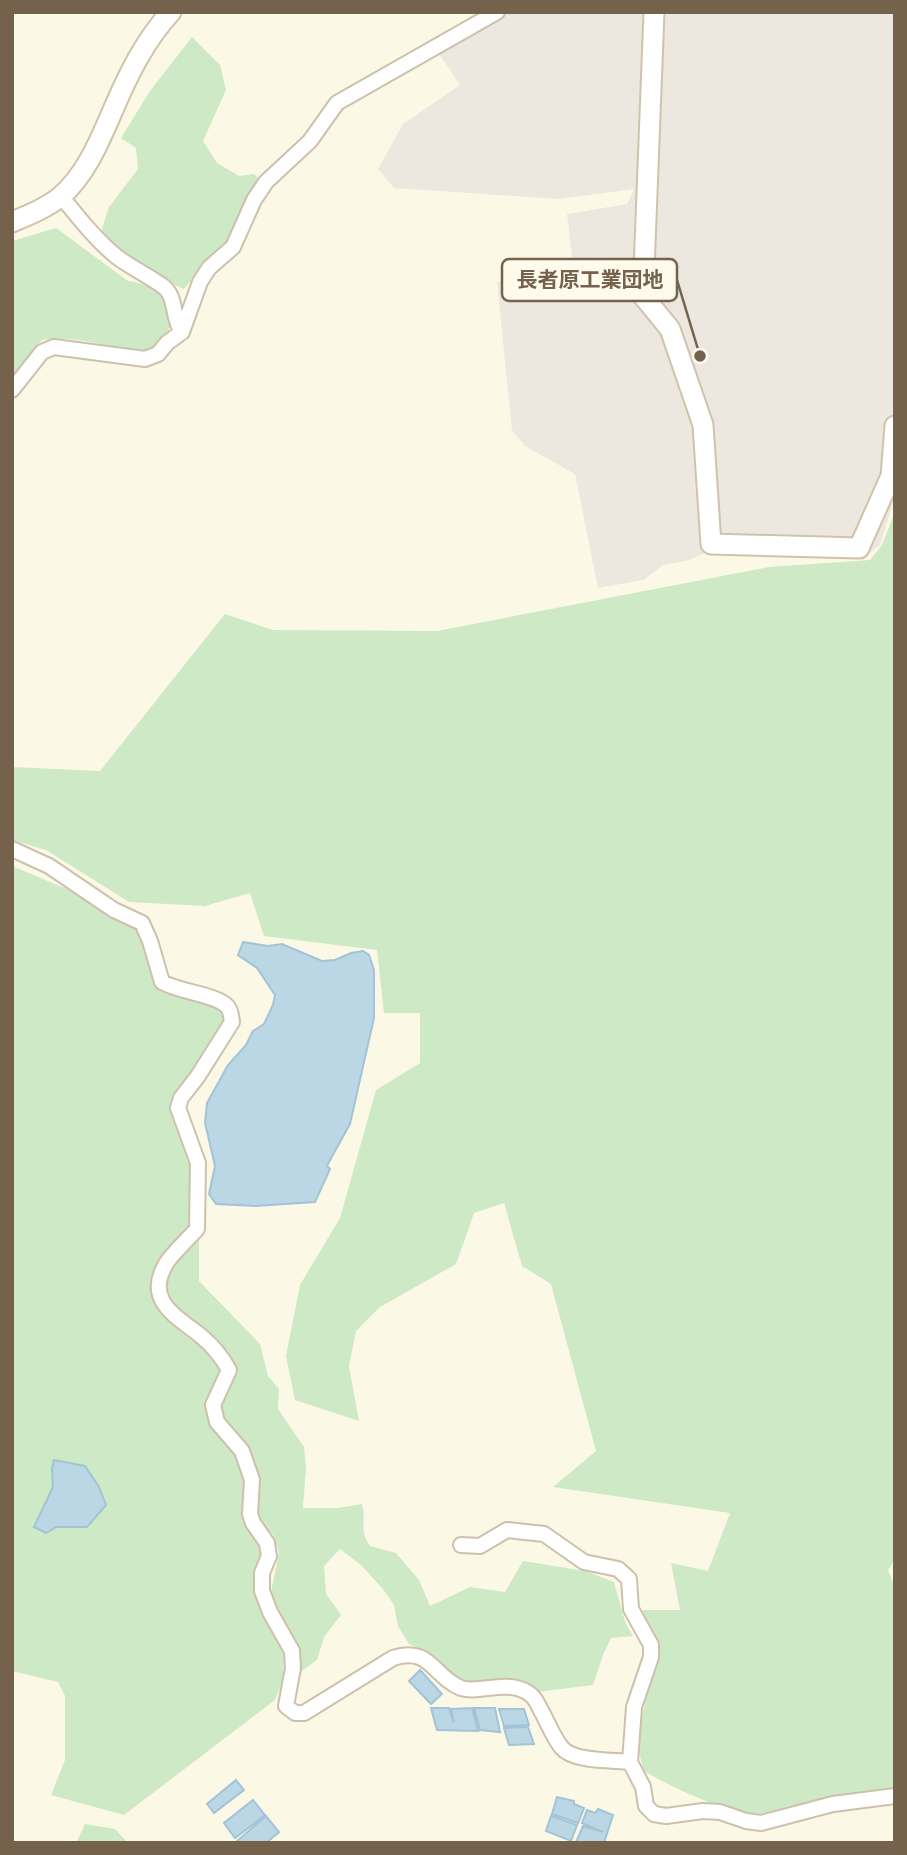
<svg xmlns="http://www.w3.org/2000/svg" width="907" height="1855" viewBox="0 0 907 1855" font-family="'PT Sans Narrow','Noto Sans JP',sans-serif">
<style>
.industrial{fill:#ece8e0}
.green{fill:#cde9c5;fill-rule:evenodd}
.water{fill:#bbd7e5;stroke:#a2c4d6;stroke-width:2}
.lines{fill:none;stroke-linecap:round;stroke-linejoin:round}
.street-casing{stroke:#cdc1ad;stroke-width:18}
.secondary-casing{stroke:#d0c3aa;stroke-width:23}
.street{stroke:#fff;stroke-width:14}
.secondary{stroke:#fff;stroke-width:19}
.leader{fill:none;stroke:#75624c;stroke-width:2.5}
.callout-dot{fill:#75624c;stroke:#fefbed;stroke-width:2.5}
.callout{fill:#fefbed;stroke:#75624c;stroke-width:2.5}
.callout-label{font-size:21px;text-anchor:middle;font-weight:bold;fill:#75624c}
</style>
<rect width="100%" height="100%" fill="#fcf8e6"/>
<path class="industrial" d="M504,12h391v485l-15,48 -13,11 -160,-4 -21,9 -23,4 -19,15 -46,8 -23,-114 -50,-28 -13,-16 -15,-148 77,-9 -7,-59 60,-10 7,-15 -75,10 -165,-11 -16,-19 25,-45 57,-39 -22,-33z"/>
<path class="green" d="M192,37l28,28 6,25 -23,51 14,22 22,13 15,-2 8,8 -26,50 -29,29 -23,28c-31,-12 -59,-34 -83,-57l8,-25 29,-38 -2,-21 -15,-10 29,-47z
M56,228l72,53c11,1 26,6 34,15 7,8 11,20 8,30 -4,13 -15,27 -31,27 -6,0 -14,-4 -21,-5 -23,-6 -52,-12 -76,-8l-30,41v-140z
M895,512v1047l-7,11 7,18v200c-38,7 -122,32 -156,24 -33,-9 -65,-24 -95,-41l-8,-29 23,-97 -17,-35h38l-9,-47 37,8 22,-58 -177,-26 43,-36 -45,-167 -29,-18 -18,-63 -30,10 -18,51 -76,43 -24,24 -7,35 10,55 -64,-21 -9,-44 14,-71 40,-67 36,-128 44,-27v-50h-36l-7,-63 -113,-14 -14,-43 -45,13 -76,-4 -83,-52 -34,-10v-73l88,4 125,-157 48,16 164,1 332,-64 101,-7 12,-15z
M12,866l67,28 57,33 18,54 25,17 14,-3 34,16v15l-55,79 23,61 -2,61 -37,49 -3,20 26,35 31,22 12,21 -14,41 26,35 10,20 19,77 -9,34 7,26 23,47 -1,27 -8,19 -151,115 -73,-20 14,-35v-64l-7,-14 -46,-11zM53,1487l34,40h-53z
M199,1240v41l61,63 8,32 11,13 -1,20 26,38 2,21 -3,40h35l24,-4c5,19 -4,24 8,42l26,7 23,27 11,26 40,-19 35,5 18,-31 62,10 29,11 11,40 8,14 -22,2 -8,17 -10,30 -55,7 -14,-11 -18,-2 -35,6 -13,-6 -27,-25 -22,-10 -11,-18 -4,-21 -11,-16 -22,-24 -21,-16 -16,17 2,28 15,21 -17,22 -7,23 -17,12v-19l-9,-21 -14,-19 -6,-21 8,-39 -6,-19 -19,-15c-2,-15 5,-20 6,-33 1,-23 -29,-58 -42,-77l18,-41 -9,-17 -50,-41 -13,-20 3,-22z
M85,1824l30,5 13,14h-52z"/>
<path class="water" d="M243,942l25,4 14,-2 40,17 13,-1 16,-7 12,-2 6,4 5,15v48l-24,106 -21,38 -2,4 3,3 -15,33 -59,4 -40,-2 -7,-10 6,-28 -10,-43 2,-20 21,-38 18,-20 7,-14 11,-7 9,-19 2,-10 -18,-27 -19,-13z
M54,1460l31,6 14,21 7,18 -19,22h-31l-10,6 -12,-6 19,-40 -1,-19z
M420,1670l22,24 -11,10 -22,-23z
M431,1708h18l5,15 -3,-14 21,-1 6,23 -41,-1z
M474,1708h21l5,24 -20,-2z
M499,1709h25l5,16 -25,1z
M528,1727l6,17 -25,1 -5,-17z
M236,1780l8,10 -30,23 -7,-9z
M557,1797l17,4v3l10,4 -6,15 -26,-9z
M253,1800l12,15 -30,23 -11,-15z
M598,1809l15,6 -9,28 -28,-1 7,-16 20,6 -21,-9 5,-13 8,3z
M266,1816l13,16 -13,11h-27l-2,-2z
M551,1816l26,9 -6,16 -25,-10z"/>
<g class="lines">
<defs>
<path id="street" d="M61,196c18,22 34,43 56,61 15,11 32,19 47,30 13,11 8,32 18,45
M12,390l30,-38 12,-5 91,12 13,-5 9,-11 15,-11 18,-50 9,-14 24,-21 21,-47 12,-18 44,-41 27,-38 160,-91
M12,849l37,17 65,44 28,13 8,18 12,41c17,10 53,12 65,24 4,4 4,10 5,16l-34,54 -17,22 -3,10 20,55 -1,66c-10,11 -22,22 -30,33 -24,38 9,54 34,74 12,10 21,21 28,34l-16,35 4,17 25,29 10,29 -2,34 3,9 14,20 2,13 -7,17v18l8,21 22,39 1,17 -7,38 9,7h9l89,-55c38,-12 39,18 68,30 17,6 43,-8 64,3 11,5 13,15 19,25 5,10 11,24 18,32 12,14 51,12 68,14
M461,1545l19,1 27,-16 37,4 40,28 34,7 11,10 2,30 20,36v12l-17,50 -4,55 13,25 3,19 8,8 12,2 37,-5 17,1 26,9 15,2 72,-19 62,-8"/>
<path id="secondary" d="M654,12l-11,284 27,33 33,96 8,119 148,4 32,-72 4,-50
M12,222c17,-7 34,-14 48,-25 26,-22 40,-57 53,-87 15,-35 32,-70 58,-98"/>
</defs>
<use href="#street" class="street-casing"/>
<use href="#secondary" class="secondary-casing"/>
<use href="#street" class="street"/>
<use href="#secondary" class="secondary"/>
</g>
<path class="leader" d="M700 356L677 280"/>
<circle class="callout-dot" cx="700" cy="356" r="7"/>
<rect class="callout" x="502" y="259" width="175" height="42" rx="7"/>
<g class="callout-label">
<text x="590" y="287">長者原工業団地</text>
</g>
<rect width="907" height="1855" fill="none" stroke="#75624c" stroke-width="28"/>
</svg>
